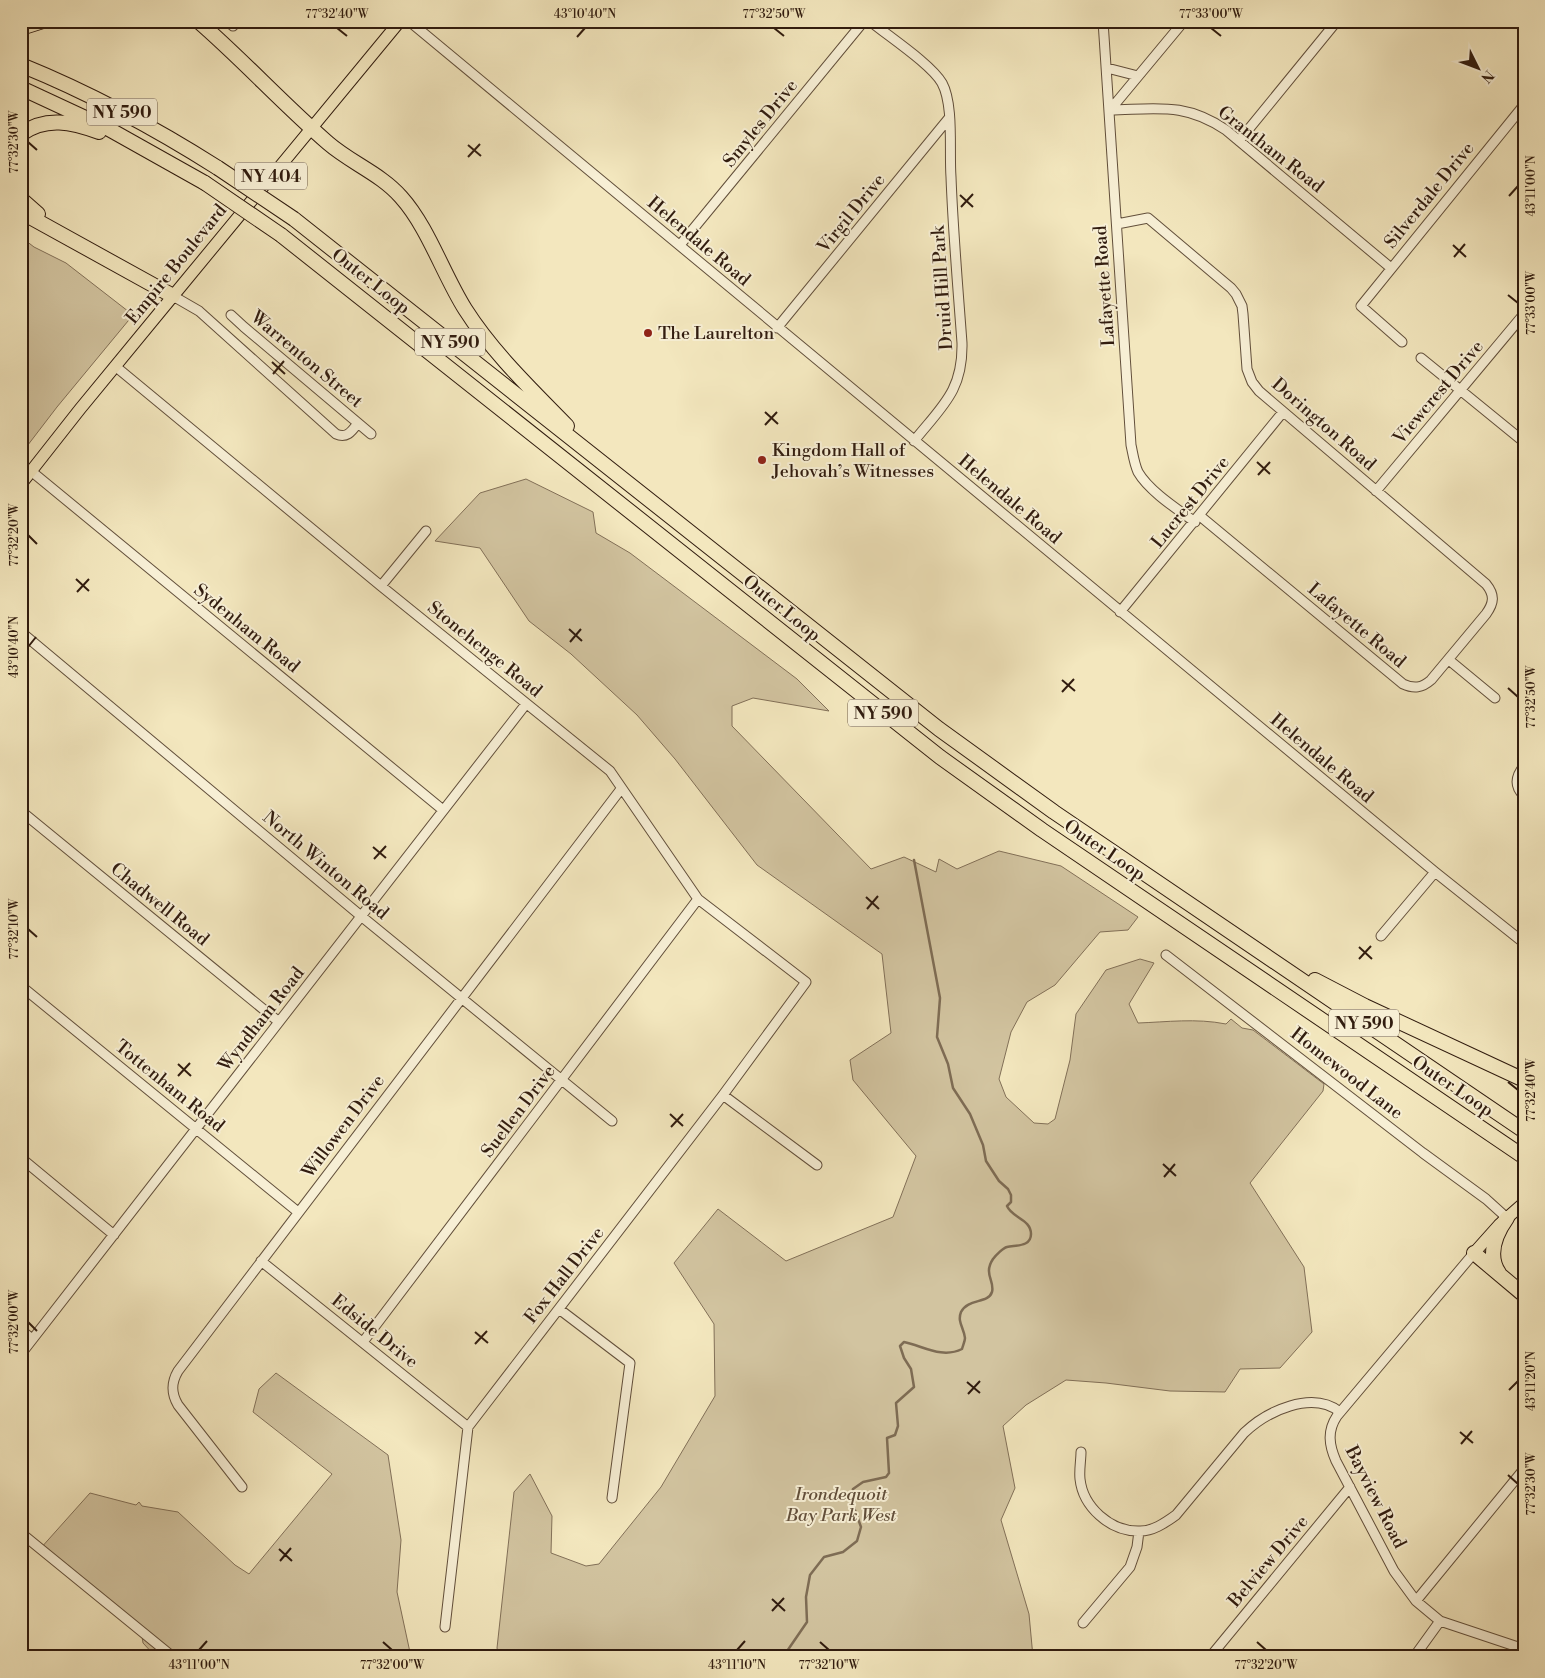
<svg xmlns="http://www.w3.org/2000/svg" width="1545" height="1678" viewBox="0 0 1545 1678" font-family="'Libre Bodoni',serif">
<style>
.green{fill:#d2c4a0;stroke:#827058}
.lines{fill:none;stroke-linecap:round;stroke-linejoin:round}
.stream{stroke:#7e6c54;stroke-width:2.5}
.minor-casing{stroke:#624f3b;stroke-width:11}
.major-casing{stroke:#311c0f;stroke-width:13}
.highway-casing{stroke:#311c0f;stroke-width:16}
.minor{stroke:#f7efd5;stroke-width:9}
.major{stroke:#f3e7be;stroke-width:11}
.highway{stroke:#f3e7be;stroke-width:14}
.highway-bridge-casing{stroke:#311c0f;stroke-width:16;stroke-linecap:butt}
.highway-bridge{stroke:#f3e7be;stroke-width:14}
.ticks{fill:none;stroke:#311c0f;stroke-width:2}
.poi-dot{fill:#8f2418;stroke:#f7efd5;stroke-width:2}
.labels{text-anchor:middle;stroke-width:4;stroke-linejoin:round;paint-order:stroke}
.shield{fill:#f7efd5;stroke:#6c5b4a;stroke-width:1}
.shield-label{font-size:16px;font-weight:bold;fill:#311c0f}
.street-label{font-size:18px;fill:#311c0f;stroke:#f7efd5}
.poi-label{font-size:18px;fill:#311c0f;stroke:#f7efd5;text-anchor:start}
.park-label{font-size:18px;font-style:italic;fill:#614e3a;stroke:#f7efd5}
.neatline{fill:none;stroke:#311c0f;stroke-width:2}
.ticks-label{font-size:12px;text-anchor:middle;fill:#311c0f}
</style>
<rect width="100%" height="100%" fill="#f3e7be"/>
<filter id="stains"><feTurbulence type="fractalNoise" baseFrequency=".004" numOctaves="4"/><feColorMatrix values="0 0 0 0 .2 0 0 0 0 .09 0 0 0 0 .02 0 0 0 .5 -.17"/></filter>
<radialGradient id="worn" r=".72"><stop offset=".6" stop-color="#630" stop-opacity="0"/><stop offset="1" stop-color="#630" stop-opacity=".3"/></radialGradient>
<path class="green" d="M21,237l13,10 32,16 67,52 -76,92 -36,47z
M526,479l67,33 3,21 34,20 167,126 32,32 -76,-13 -21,8v20l139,143 33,-12 32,15 3,-13 18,10 42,-18 62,15 77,51 -10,13 -28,2 -45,53 -28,17 -16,30 -12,47 7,18 28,26 14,1 7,-5 15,-59 6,-46 30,-44 34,-11 14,4 -25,41 9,19c29,-1 58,-5 88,1l5,-5 11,9 11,2 71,54 -1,7 -73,92 54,84 8,65 -32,36 -40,1 -15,23 -55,-1 -64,-8 -40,-3 -40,25 -23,21 12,62 -14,32 28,94 4,43h-534l-2,-9 17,-156 16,-18 22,42 -1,37 35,13 13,-2 62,-77 54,-91 -1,-72 -40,-61 44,-54 68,52 107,-44 23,-61 -63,-76 -3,-20 41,-27 -9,-79 -125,-89 -82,-106 -38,-44 -66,-61 -42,-33 -49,-73 -45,-7 45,-48z
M276,1373l112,82 13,85 -4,52 14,65h-255l-13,-14 -2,-13 -101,-81 50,-56 46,12 3,-3 3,4 36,6 57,53 14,9 83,-100 -79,-62 6,-23z"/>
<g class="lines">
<path class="stream" d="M783,1657l24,-35 -1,-25 4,-22 14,-18 19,-5 14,-11 4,-14 -10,-28 2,-10 10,-7 23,-5 3,-4 -2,-35 8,-3 3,-9 -2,-23 18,-16 -3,-18 -7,-11 -4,-12 4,-4c19,4 38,17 58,7 1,-4 3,-8 3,-11 -1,-10 -8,-16 -4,-26 7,-14 27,-8 31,-20 3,-11 -9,-18 1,-33 3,-4 10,-11 14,-12 9,-2 24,0 24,-13 0,-15 -19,-16 -24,-28l4,-4v-7l-3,-6 -9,-8 -13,-20 -3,-16 -13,-31 -17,-26 -5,-24 -11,-27 3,-39 -26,-138"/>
<defs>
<path id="minor" d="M228,21l5,5 4,-5
M409,21l1026,851 89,71
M870,21c18,15 61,43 72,62 12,22 7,68 9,94 2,55 7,111 11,166 1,48 -20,63 -48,98
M1103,21l28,424c2,9 3,18 7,27 11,19 39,37 57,50
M1107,68l31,8
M1110,110c47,-1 75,-8 116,20l165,138
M1110,110l74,-89
M1239,141l98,-120
M1117,224l31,-6 83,70 5,6 6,12 1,8 4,55 5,13 7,9 227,193c9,11 8,19 0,30l-55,66c-9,8 -17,9 -28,4l-203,-168
M680,245l184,-224
M173,296l26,15 137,123c11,5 16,-3 22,-11
M231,315l13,12 127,107
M777,328l172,-210
M1402,342l-41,-36 163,-201
M1421,358l103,84
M115,366l266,220 229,185 88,128 108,83 -83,113 -255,332 -23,200
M31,471l412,339
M1376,491l148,-177
M381,586l45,-55
M1120,612l163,-200
M21,632l340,284 251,205
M1449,660l46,38
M1524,766c-9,11 -10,20 0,30
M21,811l258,211
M1381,936l54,-64
M1166,955l257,198 63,46 21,19
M21,986l277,226
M723,1095l94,70
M21,1158l93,77
M1474,1253l-137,163c-10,15 -8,29 -1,45l58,110 22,30 24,20 84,28
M261,1261l207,166
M559,1309l71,54 -18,135
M21,1330l11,9
M363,1342l335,-443
M21,1354l505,-650
M1081,1452c0,8 -2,18 -1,27 3,28 30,52 58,52 14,1 27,-8 38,-16l68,-82c23,-22 68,-43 96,-21
M242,1487l-64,-82c-7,-12 -7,-22 0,-34l443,-582
M21,1533l152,124
M1416,1601l108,-132
M1083,1623l47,-56 7,-20 2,-16
M1210,1657l140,-170
M1414,1657l26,-36"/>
<path id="major" d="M21,484l59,-75 93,-113 227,-275
M1474,1253l25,-28 25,-22"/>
<path id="highway" d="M198,21c45,39 85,83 130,122 23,20 53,31 73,54 27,30 42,77 64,112 28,44 66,80 102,117
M21,28l22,-7
M21,65c69,28 134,63 197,103
M21,88l86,40 98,55
M21,134c25,-18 51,-12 78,-2
M21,199l17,15
M21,212l152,84
M294,219l645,510 115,83 470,319
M281,235l659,522 102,73 482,327
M1315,980l50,26 159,74
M1474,1253l50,42
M1499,1273c-12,-18 -4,-38 8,-55"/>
</defs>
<use href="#minor" class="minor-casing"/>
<use href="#major" class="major-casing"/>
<use href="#highway" class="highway-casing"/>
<use href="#minor" class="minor"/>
<use href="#major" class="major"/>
<use href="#highway" class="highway"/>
<defs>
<path id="highway-bridge" d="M218,168l76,51
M205,183l76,52"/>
</defs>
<use href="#highway-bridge" class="highway-bridge-casing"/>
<use href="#highway-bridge" class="highway-bridge"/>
</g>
<path class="ticks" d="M337,28l10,8M774,28l10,8M1211,28l10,8M577,37l8,-9M28,142l9,8M468,145l13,11M468,157l12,-13M960,195l13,12M1509,196l9,-10M961,207l12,-13M1453,245l13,12M1454,257l11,-13M1508,295l10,8M272,362l13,12M273,374l11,-13M765,412l13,12M765,425l12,-13M1257,462l13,12M1258,475l12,-13M28,535l9,9M76,579l13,12M77,592l12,-13M569,629l13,12M570,642l11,-13M28,647l8,-10M1062,680l13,11M1508,688l10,9M1062,692l12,-13M373,847l13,11M374,859l12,-13M866,897l13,12M867,909l11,-13M28,929l9,8M1359,947l13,12M1359,959l12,-13M178,1064l13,12M178,1076l12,-13M1508,1082l10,8M670,1114l13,12M671,1127l12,-13M1163,1164l13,12M1164,1177l11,-13M28,1322l9,9M475,1332l13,11M475,1344l12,-13M967,1382l13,11M1509,1390l9,-9M968,1394l12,-13M1460,1432l13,11M1461,1444l11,-13M1508,1475l10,9M279,1549l13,12M280,1561l11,-13M772,1599l13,12M772,1611l12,-13M383,1642l9,8M820,1642l9,8M1257,1642l9,8M199,1650l8,-9M737,1650l8,-9"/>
<g class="poi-dot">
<circle cx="648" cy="333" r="5"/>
<circle cx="762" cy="460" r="5"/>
</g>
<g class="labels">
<g class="shield">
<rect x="87" y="98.5" width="70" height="27" rx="4"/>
<rect x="235" y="162.5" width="72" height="27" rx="4"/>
<rect x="415" y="328.5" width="70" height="27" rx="4"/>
<rect x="848" y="699.5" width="70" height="27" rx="4"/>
<rect x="1329" y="1009.5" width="70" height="27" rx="4"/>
</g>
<g class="shield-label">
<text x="122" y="118">NY 590</text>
<text x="271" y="182">NY 404</text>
<text x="450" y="348">NY 590</text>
<text x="883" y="719">NY 590</text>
<text x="1364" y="1029">NY 590</text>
</g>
<g class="street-label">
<text transform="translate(760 123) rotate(-51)" y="6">Smyles Drive</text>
<text transform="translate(1271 149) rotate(38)" y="6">Grantham Road</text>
<text transform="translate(1429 195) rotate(-51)" y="6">Silverdale Drive</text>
<text transform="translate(851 213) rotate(-51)" y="6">Virgil Drive</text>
<text transform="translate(699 241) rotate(40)" y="6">Helendale Road</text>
<text transform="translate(176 264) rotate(-51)" y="6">Empire Boulevard</text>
<text transform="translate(371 281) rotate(38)" y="6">Outer Loop</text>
<text transform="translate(1104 286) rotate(-94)" y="6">Lafayette Road</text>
<text transform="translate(942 288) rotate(-94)" y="6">Druid Hill Park</text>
<text transform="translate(307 359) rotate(40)" y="6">Warrenton Street</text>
<text transform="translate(1438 392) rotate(-50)" y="6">Viewcrest Drive</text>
<text transform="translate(1324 424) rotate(41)" y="6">Dorington Road</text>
<text transform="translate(1010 499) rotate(40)" y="6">Helendale Road</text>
<text transform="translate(1190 502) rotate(-51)" y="6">Lucrest Drive</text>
<text transform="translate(782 608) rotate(39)" y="6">Outer Loop</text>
<text transform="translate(1357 625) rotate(40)" y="6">Lafayette Road</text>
<text transform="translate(247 628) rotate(39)" y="6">Sydenham Road</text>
<text transform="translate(485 649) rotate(39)" y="6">Stonehenge Road</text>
<text transform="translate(1322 758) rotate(40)" y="6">Helendale Road</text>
<text transform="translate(1105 850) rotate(34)" y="6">Outer Loop</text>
<text transform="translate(326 865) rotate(40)" y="6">North Winton Road</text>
<text transform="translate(160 904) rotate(39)" y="6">Chadwell Road</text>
<text transform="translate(261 1019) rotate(-52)" y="6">Wyndham Road</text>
<text transform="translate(1347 1073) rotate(38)" y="6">Homewood Lane</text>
<text transform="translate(170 1086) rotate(39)" y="6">Tottenham Road</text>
<text transform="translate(1453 1086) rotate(34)" y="6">Outer Loop</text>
<text transform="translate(518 1111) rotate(-53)" y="6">Suellen Drive</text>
<text transform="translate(343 1126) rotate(-53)" y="6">Willowen Drive</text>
<text transform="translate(564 1275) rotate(-52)" y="6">Fox Hall Drive</text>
<text transform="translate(375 1331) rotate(39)" y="6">Edside Drive</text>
<text transform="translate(1376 1497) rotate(63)" y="6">Bayview Road</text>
<text transform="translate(1268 1561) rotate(-50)" y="6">Belview Drive</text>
</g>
<g class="poi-label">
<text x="658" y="339">The Laurelton</text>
<text x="772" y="456">Kingdom Hall of<tspan x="772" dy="21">Jehovah’s Witnesses</tspan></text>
</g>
<g class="park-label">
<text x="841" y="1500">Irondequoit<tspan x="841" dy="21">Bay Park West</tspan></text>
</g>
</g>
<rect width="1545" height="1678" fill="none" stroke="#f3e7be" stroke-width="55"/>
<g transform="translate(1478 68) rotate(132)" stroke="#f7efd5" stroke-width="4" paint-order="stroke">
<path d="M0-4L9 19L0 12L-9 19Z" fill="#311c0f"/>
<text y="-8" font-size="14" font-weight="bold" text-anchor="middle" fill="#311c0f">N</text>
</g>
<rect x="28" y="28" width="1490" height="1622" class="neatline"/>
<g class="ticks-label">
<text x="337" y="18">77°32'40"W</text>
<text x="585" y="18">43°10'40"N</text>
<text x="774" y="18">77°32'50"W</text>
<text x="1211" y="18">77°33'00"W</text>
<text transform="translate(14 142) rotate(-90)" y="4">77°32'30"W</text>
<text transform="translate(1531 186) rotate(-90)" y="4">43°11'00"N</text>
<text transform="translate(1531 303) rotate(-90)" y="4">77°33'00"W</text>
<text transform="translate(14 535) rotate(-90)" y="4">77°32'20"W</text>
<text transform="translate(14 647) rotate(-90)" y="4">43°10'40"N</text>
<text transform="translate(1531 697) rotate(-90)" y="4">77°32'50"W</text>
<text transform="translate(14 929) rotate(-90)" y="4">77°32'10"W</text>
<text transform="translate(1531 1090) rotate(-90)" y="4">77°32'40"W</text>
<text transform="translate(14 1322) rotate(-90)" y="4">77°32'00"W</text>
<text transform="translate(1531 1381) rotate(-90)" y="4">43°11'20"N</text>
<text transform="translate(1531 1484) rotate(-90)" y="4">77°32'30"W</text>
<text x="199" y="1669">43°11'00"N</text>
<text x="392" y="1669">77°32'00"W</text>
<text x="737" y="1669">43°11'10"N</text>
<text x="829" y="1669">77°32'10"W</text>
<text x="1266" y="1669">77°32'20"W</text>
</g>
<rect width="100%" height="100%" filter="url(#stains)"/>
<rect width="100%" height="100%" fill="url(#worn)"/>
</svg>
